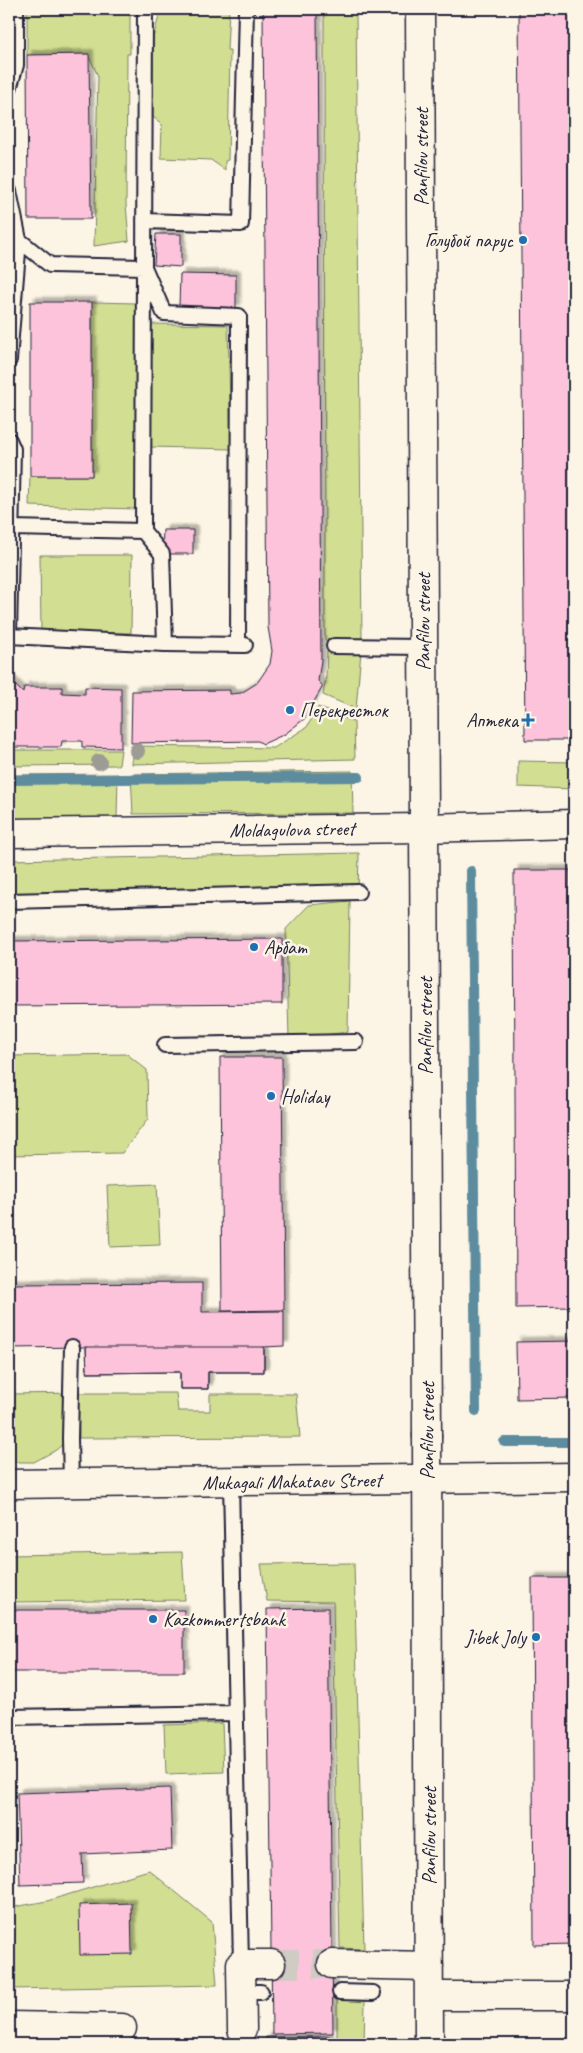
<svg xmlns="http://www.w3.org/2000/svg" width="583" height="2053" viewBox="0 0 583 2053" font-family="Caveat,sans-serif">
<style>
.green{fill:#d2df92;stroke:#7a8066}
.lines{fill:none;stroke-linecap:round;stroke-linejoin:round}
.stream{stroke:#5d8c9f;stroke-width:10}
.building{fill:#fcc3da;stroke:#22223b;filter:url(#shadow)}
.minor-tunnel{stroke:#d0cbc3;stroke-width:28;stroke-dasharray:28 14;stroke-linecap:butt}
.service-casing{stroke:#22223b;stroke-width:18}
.minor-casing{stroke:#22223b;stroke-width:31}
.tertiary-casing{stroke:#22223b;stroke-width:31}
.secondary-casing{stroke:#22223b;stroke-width:31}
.service{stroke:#fcf5e5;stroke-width:14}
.minor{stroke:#fcf5e5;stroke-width:28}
.tertiary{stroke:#fcf5e5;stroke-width:28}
.secondary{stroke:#fcf5e5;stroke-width:28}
.tree{fill:#9c9b94}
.poi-dot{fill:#1f6fb2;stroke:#fcf5e5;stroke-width:2}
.labels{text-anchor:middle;stroke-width:5;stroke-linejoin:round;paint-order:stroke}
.street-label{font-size:20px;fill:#22223b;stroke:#fcf5e5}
.poi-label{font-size:20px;fill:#22223b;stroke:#fcf5e5;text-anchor:start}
</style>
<defs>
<filter id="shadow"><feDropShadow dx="4.5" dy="-4.5" stdDeviation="1" flood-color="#0004"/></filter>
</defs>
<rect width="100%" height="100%" fill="#fcf5e5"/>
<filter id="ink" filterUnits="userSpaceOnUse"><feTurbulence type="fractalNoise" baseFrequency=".02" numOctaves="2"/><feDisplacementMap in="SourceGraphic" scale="10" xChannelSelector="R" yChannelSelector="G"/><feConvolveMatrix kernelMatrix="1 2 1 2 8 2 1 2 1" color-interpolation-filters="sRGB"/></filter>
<g filter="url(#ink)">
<path class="green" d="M27,9h103v45h-3l-1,150 3,37 -35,5 4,-170 -10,-22 -61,1z
M161,9h68l-2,41h3l-2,110 -3,1v9l-14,-10 -50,-2 1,-34 -9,-7v-79z
M324,9h32l6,632 -37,-1z
M92,302l45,1v206l-108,-3 1,-30h62z
M148,324l80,1 3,124 -81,-2z
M40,555h92l-1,78 -90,-1z
M327,651h34l-5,58 -33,-14 3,-18z
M318,707l36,15 1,37 -223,5 1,-18 141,2 33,-21z
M9,750h112l-2,15 -110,1z
M518,761l56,1v27l-56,-2z
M352,771l1,42 -220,1 -2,-40z
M118,774l-1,45h-108v-44z
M359,853l-1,39 -349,9v-41z
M350,901l-2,131 -59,7 -3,-110 23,-24z
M127,1054l20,16 1,49 -26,34 -113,2v-99z
M157,1184l3,61 -50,2 -3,-61z
M79,1393h97l2,18h32v-17h86l4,43 -221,1 -1,-42 -8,42 -14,12 -22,12h-25v-68z
M182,1552l3,48 -176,2v-47z
M354,1563l10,386 -24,-1 -7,-346 -66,-1 -6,-37z
M222,1723l2,49 -58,2 -2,-49z
M149,1870l63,52 5,63 -208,4v-81l38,-7z
M337,1999l28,1 -1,44h-27z"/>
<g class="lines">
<path class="stream" d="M9,780l350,-3
M471,871l5,540
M504,1442h70"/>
</g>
<path class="building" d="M263,9h54l4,651 -3,21 5,5 -19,33 -19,15 -22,10 -5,-3 -127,2 1,-52 98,-1v4l11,-1 16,-10 13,-19 2,-13 -4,-24z
M519,9h55v731h-49z
M89,54l2,165h-63l-1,-164z
M156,234h25v33l-27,-2z
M180,274l56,1v34l-57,-2z
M30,302h62v174h-62z
M163,530h30v24h-31z
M9,679l14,14 1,-6h38v6l23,1v-7l36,1v60l-39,-1v-6h-20l-1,6h-52z
M514,870h56l2,437 -56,1z
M282,939v65l-273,2v-65z
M220,1057h62l2,253 -62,1z
M202,1283v29l82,-1v35l-20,1v25h-56v17h-28v-17l-93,1 -1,-26 -77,1v-64z
M574,1341v57l-57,1 -1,-57z
M86,1347h178v25h-56v17h-28v-17l-93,1z
M532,1578h42v366l-40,1z
M328,1608l5,425 -61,1 -5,-425z
M9,1610h175v62h-175z
M170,1788l2,62 -90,4 1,29 -63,2 -3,-92z
M131,1903l1,51 -52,1 -1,-50z
M329,2036v8h-63v-7z"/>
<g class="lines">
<path class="minor-tunnel" d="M271,1964h61"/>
<defs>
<path id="service" d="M145,9l-2,522 19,23 3,90
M9,89l7,-24v-56
M9,191l10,49 31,25 94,2 20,46 75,3 -1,329
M144,221l97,3 5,-215
M9,360l10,-120
M9,440l4,9 -4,185
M12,528l131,3
M9,636l156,8 80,1
M334,646l89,1
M9,901l349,-9
M165,1045l191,-3
M231,1482l10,482
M71,1484l-1,-46 2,-91
M9,1717l225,-4
M242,1992h19
M340,1992l33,1"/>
<path id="minor" d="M9,833l415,-5 150,-4
M427,1436l2,608
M332,1964l97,2
M429,1996h145
M9,2026l113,2
M242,2029l-1,-65h30"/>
<path id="tertiary" d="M420,9l7,1427"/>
<path id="secondary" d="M9,1484l565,-7"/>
</defs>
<use href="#service" class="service-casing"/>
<use href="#minor" class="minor-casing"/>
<use href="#tertiary" class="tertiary-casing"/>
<use href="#secondary" class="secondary-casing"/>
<use href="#service" class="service"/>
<use href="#minor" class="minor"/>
<use href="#tertiary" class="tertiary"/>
<use href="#secondary" class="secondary"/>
</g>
<g class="tree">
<circle cx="137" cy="751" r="8"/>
<circle cx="99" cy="762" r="8"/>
</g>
</g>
<g class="poi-dot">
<circle cx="523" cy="240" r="5"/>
<circle cx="290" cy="710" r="5"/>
<path d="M525.5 712.5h5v5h5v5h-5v5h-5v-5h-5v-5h5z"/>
<circle cx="254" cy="947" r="5"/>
<circle cx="271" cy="1096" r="5"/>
<circle cx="153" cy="1619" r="5"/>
<circle cx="536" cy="1637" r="5"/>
</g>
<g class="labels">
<g class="street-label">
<text transform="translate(421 157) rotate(-90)" y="7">Panfilov street</text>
<text transform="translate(423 622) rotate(-90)" y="7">Panfilov street</text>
<text transform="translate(292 829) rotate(-1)" y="7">Moldagulova street</text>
<text transform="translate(425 1026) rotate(-90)" y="7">Panfilov street</text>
<text transform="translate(427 1431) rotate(-90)" y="7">Panfilov street</text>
<text transform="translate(292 1481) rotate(-1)" y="7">Mukagali Makataev Street</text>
<text transform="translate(429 1836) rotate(-90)" y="7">Panfilov street</text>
</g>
<g class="poi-label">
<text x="513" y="247" text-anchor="end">Голубой парус</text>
<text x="300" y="717">Перекресток</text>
<text x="518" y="727" text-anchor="end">Аптека</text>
<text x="264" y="954">Арбат</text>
<text x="281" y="1103">Holiday</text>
<text x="163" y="1626">Kazkommertsbank</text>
<text x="526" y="1644" text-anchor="end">Jibek Joly</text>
</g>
</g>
<rect width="583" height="2053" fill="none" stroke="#fcf5e5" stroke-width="30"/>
<rect x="15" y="15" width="553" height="2023" fill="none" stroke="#22223b" stroke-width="2" filter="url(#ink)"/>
</svg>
